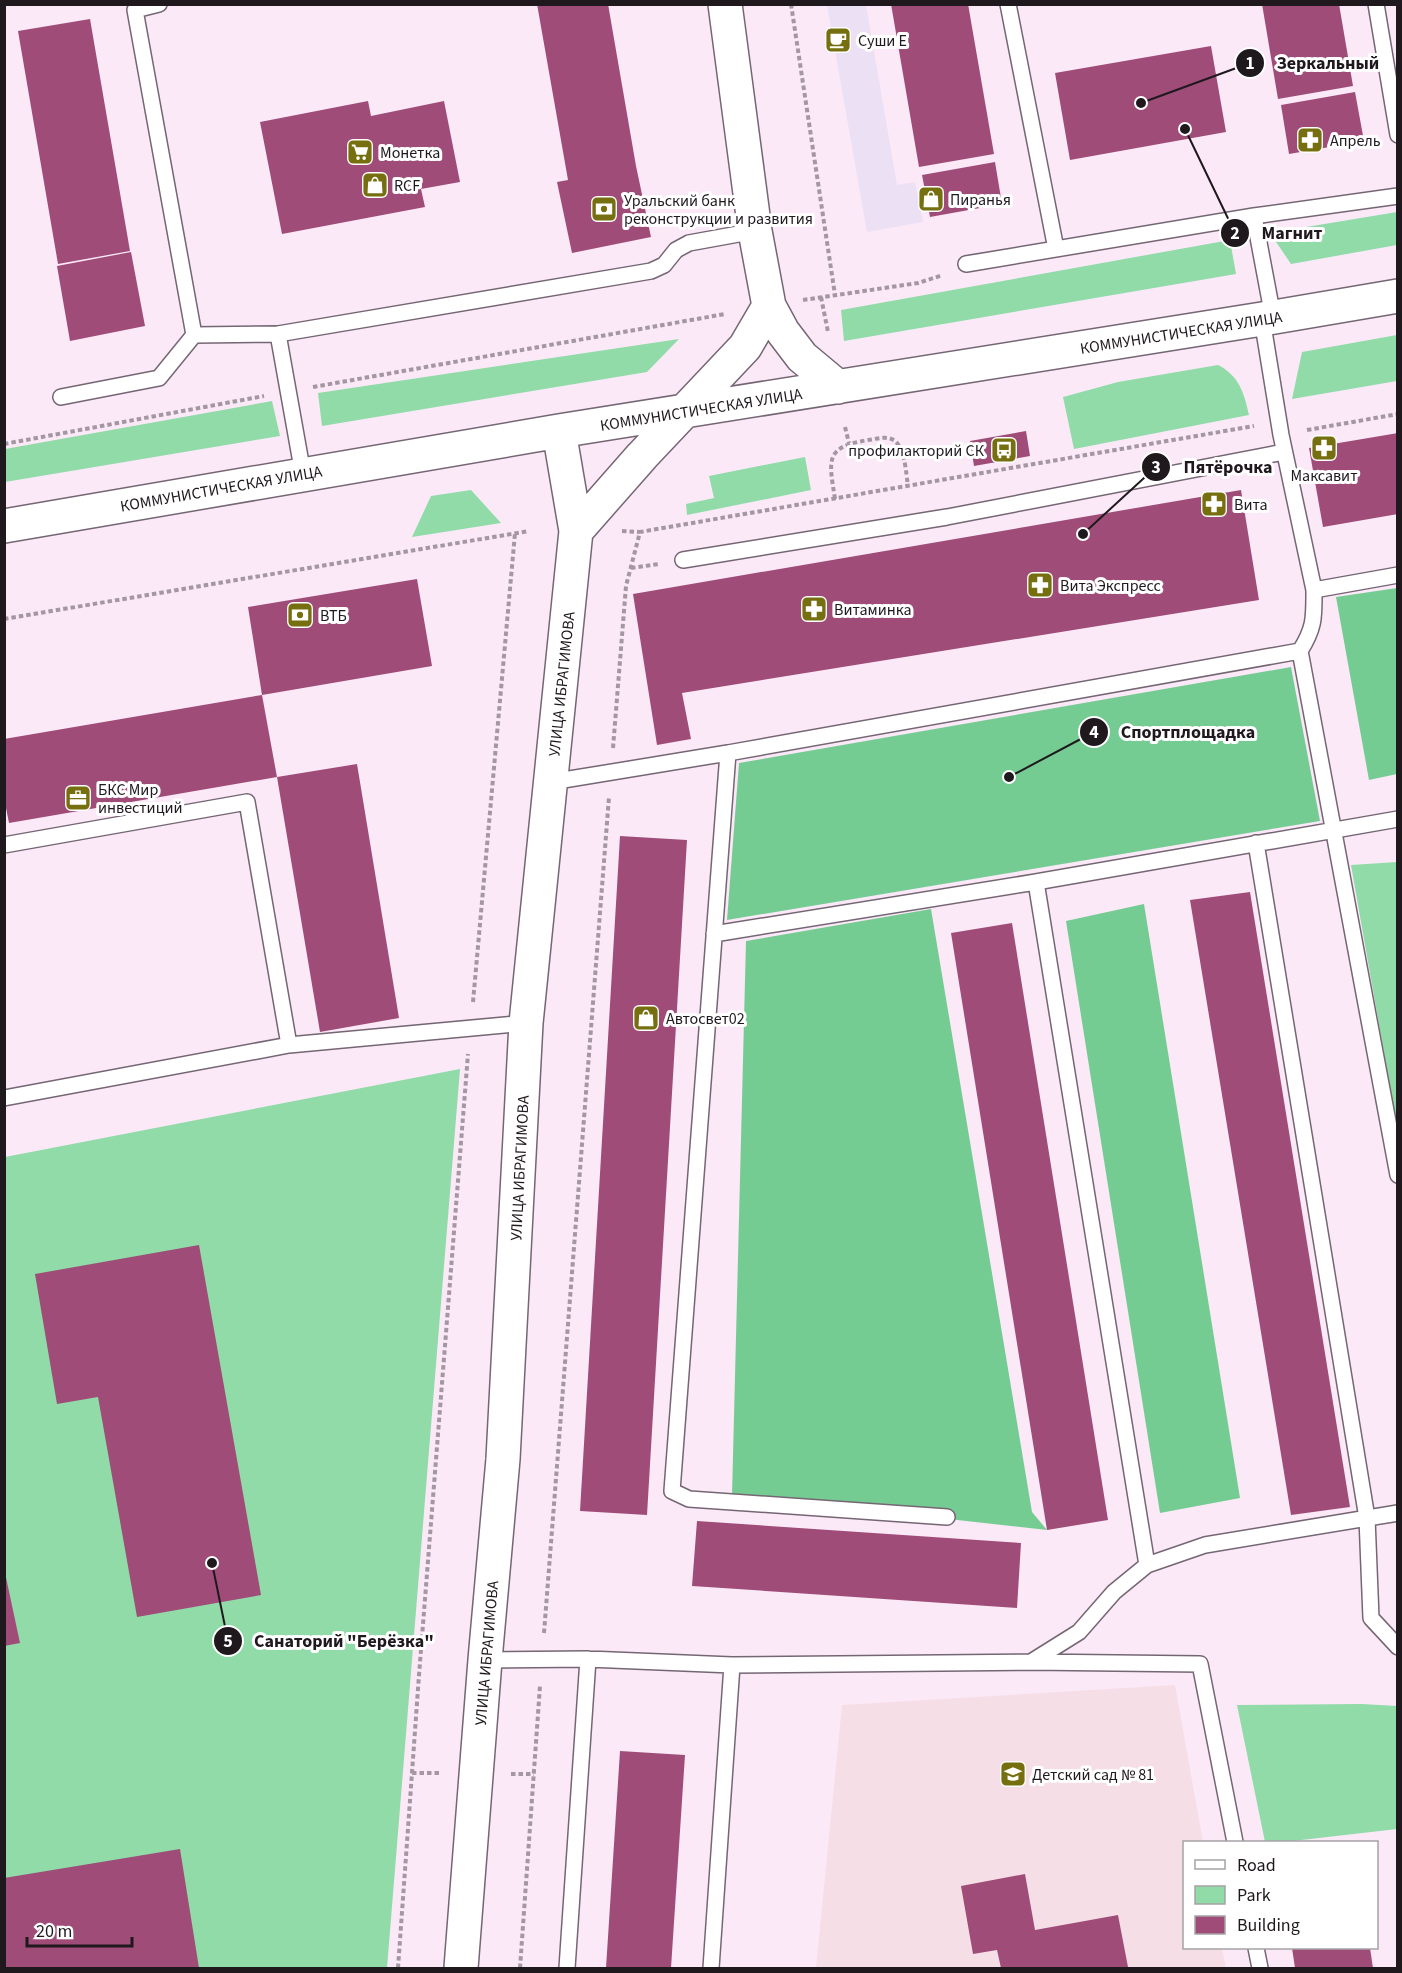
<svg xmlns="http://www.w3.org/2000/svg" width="1402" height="1973" viewBox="0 0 1402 1973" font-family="'Source Sans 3',sans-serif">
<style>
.commercial{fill:#ece0f5}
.education{fill:#f6dee7}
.green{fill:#90dba8}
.forest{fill:#75cc92}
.building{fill:#9f4d78}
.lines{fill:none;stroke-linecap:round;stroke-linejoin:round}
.lane-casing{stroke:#756674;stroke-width:18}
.secondary-casing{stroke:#756674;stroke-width:36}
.path{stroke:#a497a2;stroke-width:4;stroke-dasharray:4.5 3;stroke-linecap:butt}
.lane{stroke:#fff;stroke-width:15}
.secondary{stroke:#fff;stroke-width:33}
.labels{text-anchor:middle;stroke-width:6;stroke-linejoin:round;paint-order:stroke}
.poi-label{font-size:16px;fill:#1f191e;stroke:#fff;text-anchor:start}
.street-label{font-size:16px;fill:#1f191e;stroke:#fff}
.leader{fill:none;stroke:#1f191e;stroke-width:2}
.callout-dot{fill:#1f191e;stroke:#fff;stroke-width:2}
.mark-label{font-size:18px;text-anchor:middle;font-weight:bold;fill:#fff}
.callout-label{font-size:18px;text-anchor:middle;font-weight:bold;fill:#1f191e;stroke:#fff;stroke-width:6;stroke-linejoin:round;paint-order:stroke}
</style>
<rect width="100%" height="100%" fill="#fbe9f8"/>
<path class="commercial" d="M827,5h39l31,180 18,-3 8,40 -56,10z"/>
<path class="education" d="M1175,1685l28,157h-19v106h38l4,20h-410l26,-263z"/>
<path class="green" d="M1397,212v33l-106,19 -21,-31z
M1230,240l6,34 -392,67 -3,-31z
M1397,335v46l-105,18 10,-47z
M679,339l-32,33 -325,54 -4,-33z
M1218,365c21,11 26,27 31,50l-175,34 -11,-52 55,-15z
M272,401l8,35 -275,46v-33z
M805,457l6,33 -124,25 -1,-11 28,-6 -5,-22z
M471,490l30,33 -89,14 19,-41z
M1397,862h1l-1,265 -46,-262z
M460,1069l-73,899h-382v-811z
M1362,1704l35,2v123l-113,13h-19l-28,-137z"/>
<path class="forest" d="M1397,588v186l-28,6 -33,-183z
M1291,667l29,154 -593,99 12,-157z
M1144,904l96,594 -80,15 -94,-592z
M931,909l101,603 15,18 -315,-35 14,-554z"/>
<path class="building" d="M537,4h71l28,162 15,71 -79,16 -15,-71 11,-2z
M891,4h77l26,150 -75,13z
M1262,4h77l14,82 -75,13z
M90,19l40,232 -72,13 -40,-233z
M1211,46l15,86 -156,28 -15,-87z
M1355,92l9,49 -75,13 -8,-49z
M368,101l3,15 73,-15 16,81 -39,7 4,18 -143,27 -22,-112z
M995,162l7,42 -72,13 -8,-42z
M131,252l14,74 -75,15 -13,-75z
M1026,431l4,25 -56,10 -4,-25z
M1398,433v81l-75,13 -14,-79z
M1241,490l18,110 -577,93 9,46 -34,6 -24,-151z
M417,579l15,87 -170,29 -14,-88z
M262,695l15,82 -268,46 -5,-25v-59z
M357,764l42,254 -79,14 -43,-255z
M620,836l67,4 -40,675 -67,-4z
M1250,892l100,615 -59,8 -101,-615z
M1012,923l96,597 -61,10 -96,-597z
M199,1245l62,350 -124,22 -39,-220 -41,7 -22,-130z
M697,1521l324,22 -4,65 -325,-22z
M4,1568l16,75 -16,3z
M620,1751l65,4 -14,213h-65z
M180,1849l19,119h-195v-90z
M1025,1874l10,56 83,-15 10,52 -127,1 -4,-18 -24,4 -12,-68z
M1292,1948h78l3,20h-78z"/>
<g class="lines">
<defs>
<path id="lane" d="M159,4l-24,6 59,325 84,-1
M1008,4l48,245
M1376,4l22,131
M1254,216l144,-20
M966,264l288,-48 19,101
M1262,319l19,116 33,155c0,27 1,37 -14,61
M61,397l98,-19 35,-43
M303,474l-25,-140 373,-63 13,-6 12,-15 13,-7 66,-12
M683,560l264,-43 337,-65
M1314,590l84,-15
M728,753l572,-102 98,524
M551,782l177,-29 -56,738 17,8 258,18
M1256,843l111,675 4,100 27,29
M4,845l243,-43 42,243 237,-22
M1036,882l111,683
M714,934l322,-52 362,-63
M4,1098l285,-53
M485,1660l103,-1 144,6 299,-3 48,-30 35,-40 33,-27 58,-20 193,-32
M1031,1662l169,2 35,178
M1256,1948l4,20
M567,1968l21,-309
M711,1968l21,-303"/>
<path id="secondary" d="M725,4l30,227 14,75 14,26 19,25 36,30
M4,526l555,-95 703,-112 136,-23
M576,531l66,-75 103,-109 24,-41
M461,1968l24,-308 18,-201 23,-436 50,-492 -17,-100"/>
</defs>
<use href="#lane" class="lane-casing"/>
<use href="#secondary" class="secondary-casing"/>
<path class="path" d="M791,4l44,291
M821,297l7,35
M803,300l115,-17 25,-8
M313,387l412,-73
M845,427l4,16
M1307,430l91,-16
M4,444l260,-48
M835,499c-6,-39 -11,-52 33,-59 9,-1 19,-5 27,1 10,8 11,32 13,45
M622,531l18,1
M631,568l28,-4
M4,619l525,-88
M613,748l13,-162 14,-54 614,-106
M473,1002l42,-469
M544,1633l65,-836
M412,1773h30
M511,1774h23
M398,1968l21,-293 49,-621
M520,1968l20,-282"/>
<use href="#lane" class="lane"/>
<use href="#secondary" class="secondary"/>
</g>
<defs>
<symbol id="cafe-square" viewBox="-11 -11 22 22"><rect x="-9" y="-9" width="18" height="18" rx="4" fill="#766f0f" stroke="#fff"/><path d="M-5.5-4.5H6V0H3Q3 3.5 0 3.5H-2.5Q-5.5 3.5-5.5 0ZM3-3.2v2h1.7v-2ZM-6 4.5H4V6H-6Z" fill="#fff"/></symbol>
<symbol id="pharmacy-square" viewBox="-11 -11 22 22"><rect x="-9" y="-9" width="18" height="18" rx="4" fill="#766f0f" stroke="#fff"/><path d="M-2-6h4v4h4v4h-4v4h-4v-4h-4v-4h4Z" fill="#fff"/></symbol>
<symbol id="supermarket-square" viewBox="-11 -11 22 22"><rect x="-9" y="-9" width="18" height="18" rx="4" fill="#766f0f" stroke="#fff"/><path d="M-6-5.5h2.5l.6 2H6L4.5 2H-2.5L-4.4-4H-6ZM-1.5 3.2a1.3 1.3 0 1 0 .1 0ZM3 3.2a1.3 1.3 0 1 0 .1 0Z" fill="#fff"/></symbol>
<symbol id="shop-square" viewBox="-11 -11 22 22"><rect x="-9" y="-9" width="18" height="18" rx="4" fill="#766f0f" stroke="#fff"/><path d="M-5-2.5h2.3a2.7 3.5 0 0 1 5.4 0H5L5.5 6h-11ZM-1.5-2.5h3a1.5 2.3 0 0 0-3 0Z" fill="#fff"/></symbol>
<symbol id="bank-square" viewBox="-11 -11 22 22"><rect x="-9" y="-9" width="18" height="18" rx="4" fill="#766f0f" stroke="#fff"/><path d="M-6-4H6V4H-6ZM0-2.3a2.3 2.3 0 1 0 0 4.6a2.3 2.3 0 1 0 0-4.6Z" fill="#fff"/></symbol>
<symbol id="bus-square" viewBox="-11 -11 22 22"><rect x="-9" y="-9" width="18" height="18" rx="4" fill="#766f0f" stroke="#fff"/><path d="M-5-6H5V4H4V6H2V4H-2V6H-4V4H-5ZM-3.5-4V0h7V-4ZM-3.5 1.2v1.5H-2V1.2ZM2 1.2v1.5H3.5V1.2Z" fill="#fff"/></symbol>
<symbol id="office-square" viewBox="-11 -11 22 22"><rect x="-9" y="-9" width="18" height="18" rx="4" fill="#766f0f" stroke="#fff"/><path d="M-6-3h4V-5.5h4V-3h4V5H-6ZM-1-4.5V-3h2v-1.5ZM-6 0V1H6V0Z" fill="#fff"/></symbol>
<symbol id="school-square" viewBox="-11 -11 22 22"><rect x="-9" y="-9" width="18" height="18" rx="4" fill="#766f0f" stroke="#fff"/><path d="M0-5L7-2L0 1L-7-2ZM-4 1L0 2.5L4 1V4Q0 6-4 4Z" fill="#fff"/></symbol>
</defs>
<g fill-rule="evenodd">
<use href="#cafe-square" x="823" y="25" width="30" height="30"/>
<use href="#pharmacy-square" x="1295" y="125" width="30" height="30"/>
<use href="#supermarket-square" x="345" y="137" width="30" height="30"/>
<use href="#shop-square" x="360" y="170" width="30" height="30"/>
<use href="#shop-square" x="916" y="184" width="30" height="30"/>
<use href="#bank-square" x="589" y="194" width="30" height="30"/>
<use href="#pharmacy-square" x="1309" y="433" width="30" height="30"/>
<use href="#bus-square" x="989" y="435" width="30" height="30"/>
<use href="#pharmacy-square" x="1199" y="489" width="30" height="30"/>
<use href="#pharmacy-square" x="1025" y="570" width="30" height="30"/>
<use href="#pharmacy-square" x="799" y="594" width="30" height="30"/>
<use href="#bank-square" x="285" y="600" width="30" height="30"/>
<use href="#office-square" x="63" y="783" width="30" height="30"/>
<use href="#shop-square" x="631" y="1003" width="30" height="30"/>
<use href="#school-square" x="998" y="1759" width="30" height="30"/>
</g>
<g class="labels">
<g class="poi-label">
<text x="858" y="46">Суши Е</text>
<text x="1330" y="146">Апрель</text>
<text x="380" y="158">Монетка</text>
<text x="394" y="191">RCF</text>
<text x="950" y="205">Пиранья</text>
<text x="624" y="206">Уральский банк<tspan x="624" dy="18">реконструкции и развития</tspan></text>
<text x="984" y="456" text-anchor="end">профилакторий СК</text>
<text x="1324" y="481" text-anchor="middle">Максавит</text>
<text x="1234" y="510">Вита</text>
<text x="1060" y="591">Вита Экспресс</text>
<text x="834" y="615">Витаминка</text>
<text x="320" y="621">ВТБ</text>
<text x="98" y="795">БКС Мир<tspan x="98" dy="18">инвестиций</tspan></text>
<text x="666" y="1024">Автосвет02</text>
<text x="1032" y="1780">Детский сад № 81</text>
</g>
<g class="street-label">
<text transform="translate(1181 332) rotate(-9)" y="6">КОММУНИСТИЧЕСКАЯ УЛИЦА</text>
<text transform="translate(701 409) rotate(-9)" y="6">КОММУНИСТИЧЕСКАЯ УЛИЦА</text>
<text transform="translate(221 488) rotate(-10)" y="6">КОММУНИСТИЧЕСКАЯ УЛИЦА</text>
<text transform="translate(561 684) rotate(-84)" y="6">УЛИЦА ИБРАГИМОВА</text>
<text transform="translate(519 1168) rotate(-87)" y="6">УЛИЦА ИБРАГИМОВА</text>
<text transform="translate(486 1653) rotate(-85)" y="6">УЛИЦА ИБРАГИМОВА</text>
</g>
</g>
<path class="leader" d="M1141 103L1250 63M1185 129L1235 233M1083 534L1156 467M1009 777L1094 732M212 1563L228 1641"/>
<g class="callout-dot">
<circle cx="1141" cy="103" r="6"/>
<circle cx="1185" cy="129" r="6"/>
<circle cx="1083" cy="534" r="6"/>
<circle cx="1009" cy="777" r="6"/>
<circle cx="212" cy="1563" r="6"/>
<circle cx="1250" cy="63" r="15"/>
<circle cx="1235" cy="233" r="15"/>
<circle cx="1156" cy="467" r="15"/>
<circle cx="1094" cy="732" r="15"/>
<circle cx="228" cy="1641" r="15"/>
</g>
<g class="mark-label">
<text x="1250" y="69">1</text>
<text x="1235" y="239">2</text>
<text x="1156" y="473">3</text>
<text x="1094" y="738">4</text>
<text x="228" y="1647">5</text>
</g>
<g class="callout-label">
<text x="1328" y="69">Зеркальный</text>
<text x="1292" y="239">Магнит</text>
<text x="1228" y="473">Пятёрочка</text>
<text x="1188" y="738">Спортплощадка</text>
<text x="344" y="1647">Санаторий "Берёзка"</text>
</g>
<rect width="1402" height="1973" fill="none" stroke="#1f191e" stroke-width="12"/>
<rect x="1183" y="1841" width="195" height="108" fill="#ffffff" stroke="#a5a3a5" stroke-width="1.5"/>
<rect x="1195" y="1860" width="30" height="9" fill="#ffffff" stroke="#a5a3a5" stroke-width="1.5"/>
<text x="1237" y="1871" font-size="18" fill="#1f191e">Road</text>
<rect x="1195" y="1886" width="30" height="18" fill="#90dba8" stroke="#a5a3a5" stroke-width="1.5"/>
<text x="1237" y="1901" font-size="18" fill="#1f191e">Park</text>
<rect x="1195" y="1916" width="30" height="18" fill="#9f4d78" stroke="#a5a3a5" stroke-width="1.5"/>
<text x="1237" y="1931" font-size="18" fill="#1f191e">Building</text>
<path d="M27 1937v9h105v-9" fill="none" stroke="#1f191e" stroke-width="3"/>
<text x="36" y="1937" font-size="18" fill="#1f191e" stroke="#ffffff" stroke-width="4.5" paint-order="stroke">20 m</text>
</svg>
